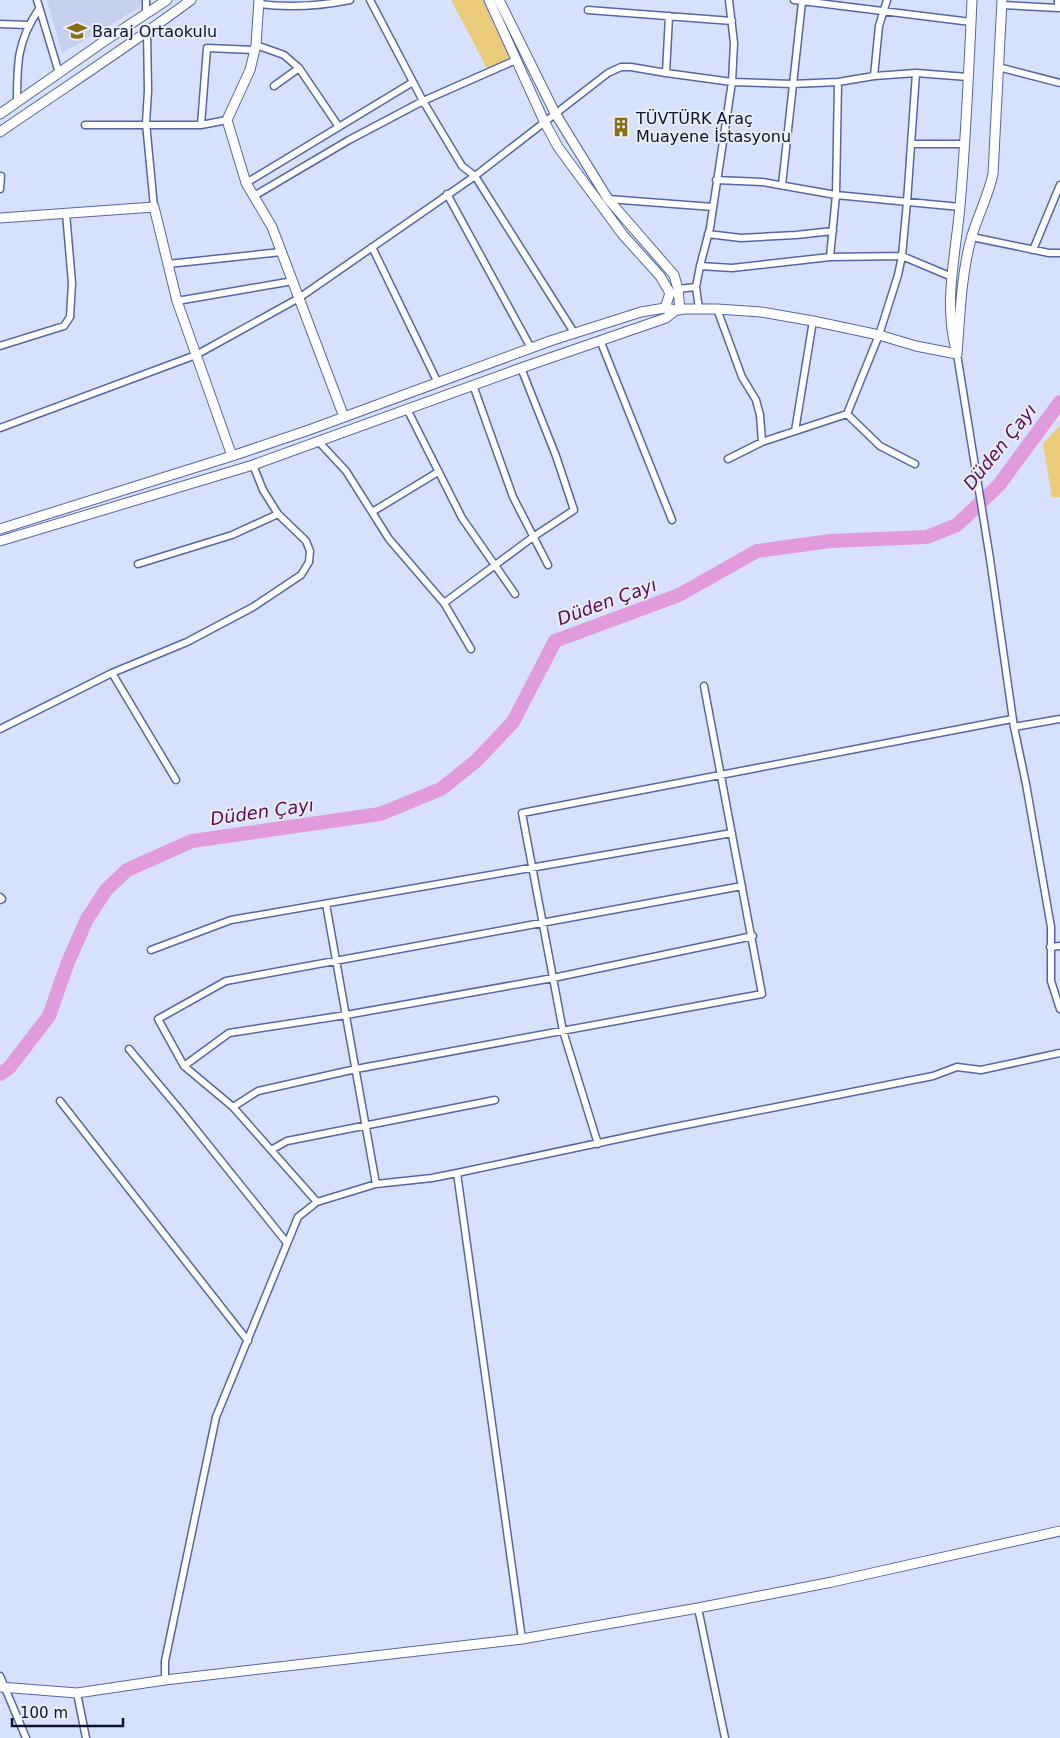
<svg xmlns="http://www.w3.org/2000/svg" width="1060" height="1738" viewBox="0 0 1060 1738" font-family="'DejaVu Sans',sans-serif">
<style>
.built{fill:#c5d0ef}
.green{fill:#e9cb7a}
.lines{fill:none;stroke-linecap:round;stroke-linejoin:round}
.river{stroke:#e19adb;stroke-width:14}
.street-casing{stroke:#5467a5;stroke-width:9}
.secondary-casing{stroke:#5467a5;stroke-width:11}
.street{stroke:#fff;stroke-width:6}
.secondary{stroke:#fff;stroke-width:9}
.labels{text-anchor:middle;stroke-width:4;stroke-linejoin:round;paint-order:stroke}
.poi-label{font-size:16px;fill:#0c132b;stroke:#e9eefd;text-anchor:start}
.water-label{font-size:18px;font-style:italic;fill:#5f075d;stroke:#e9eefd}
</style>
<rect width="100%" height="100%" fill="#d7e1fd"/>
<path class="built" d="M47,0h94v4l-4,5 -75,44z"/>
<path class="green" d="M451,0h32l26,56 -3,4 -19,8z
M1060,425v72h-8l-9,-53z"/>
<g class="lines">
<path class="river" d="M0,1074l9,-6 40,-52 19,-54 19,-43 19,-29 21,-20 65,-29 188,-27 61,-25 35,-28 37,-39 42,-81 124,-46 78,-44 73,-10 97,-4 30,-12 42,-40 61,-83"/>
<defs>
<path id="street" d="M37,0l22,73
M146,0v14
M370,0l53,101 39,65 13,10 100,158
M794,0l177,22
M259,4c30,4 61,2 91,-4
M1002,5l56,3v-8
M588,10l144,11
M0,24l28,1
M147,32l1,59 -2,32 8,84
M256,45l28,10 15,13 40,59
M998,67l62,16
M666,73l3,-57
M874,76l5,-50 8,-26
M274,86l25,-18
M17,102c0,-38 0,-61 22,-93
M85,125h116l26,-5
M201,125l6,-77 47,2
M911,144h54
M716,180l46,2 74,13 124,12
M246,183l167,-101
M782,185l20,-183
M0,189l1,-13
M447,194l84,154
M254,196l95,-56 74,-39 93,-41
M608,199l105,8
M708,234l33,4 55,-3 37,-4
M972,237l77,16h11
M372,247l66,136
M1033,250l27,-65
M830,257l6,-62 2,-113
M168,264l113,-12
M700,266l32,2 98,-11 72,-1 50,21
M678,289l18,-2
M177,301l116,-20
M699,309l-3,-22 4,-21 10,-38 22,-146 2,-39 -5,-43
M717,309l25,68 14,23 4,15 2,27
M600,340l72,180
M0,346l64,-20 6,-9 2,-34 -6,-70
M957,354l33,205 24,168
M473,385l40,112 35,68
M407,409l55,109 53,76
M0,428l196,-73 103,-57 176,-122 133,-103 13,-6h10l35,6 66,9 60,2 46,-2 36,-6 42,-3 52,4
M795,431l18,-110
M318,441l28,30 43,68 55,64 27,46
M728,459l34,-17 85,-28
M915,464l-35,-18 -33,-32 32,-79 19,-60 4,-19 5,-54 9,-129
M372,512l66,-40
M138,564l94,-29 46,-21
M444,603l89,-66 41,-27 -18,-54 -35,-88
M112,673l64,107
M1060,719l-46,8 12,57 25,143v54l9,28
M0,729l112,-56 75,-31 66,-35 48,-32 8,-13 1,-11 -4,-10 -28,-27 -15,-24 -10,-25
M0,897l2,2 -2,1
M326,904l50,280
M1050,947l10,-1
M151,950l80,-30 501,-87
M129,1049l52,62 106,132
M184,1066l45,-33 117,-18 207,-37 200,-42
M60,1101l188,240
M233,1107l25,-16 98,-22 406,-75 -58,-308
M598,1144l-35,-113 -41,-218 490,-94
M271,1150l16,-9 208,-41
M457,1173l65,466
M317,1202l-84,-95 -49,-41 -26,-47 68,-38 516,-95
M698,1608l27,130
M0,1676l26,62
M165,1680v-19l51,-244 82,-200 19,-15 59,-18 56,-6 25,-5 203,-43 273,-54 24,-9 24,3 79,-17
M77,1693l9,45"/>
<path id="secondary" d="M259,0l-3,45 -6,25 -23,50 19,63 26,44 72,190
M489,0l55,121 14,26 65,88 37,41 10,17 -5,15
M499,0l56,113 53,86 66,76 4,14 2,21
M0,114l103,-72 64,-42
M0,132c64,-44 129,-86 191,-132
M0,218l154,-11 23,94 55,155
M955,346c-11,-46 1,-94 5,-140 6,-69 9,-137 12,-206
M957,354c3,-38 4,-78 14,-115 6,-22 17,-42 22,-65l9,-174
M0,529l232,-73 77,-26 241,-89 91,-29 24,-4 11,2 10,-1h31l44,3 52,9 66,14 37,11 41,8
M0,541l253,-76 268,-97 145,-50 10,-8
M0,1687l77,6 88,-13 357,-41 176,-31 134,-26 228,-51"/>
</defs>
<use href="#street" class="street-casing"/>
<use href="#secondary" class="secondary-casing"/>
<use href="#street" class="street"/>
<use href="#secondary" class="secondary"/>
</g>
<defs>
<symbol id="school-bare" viewBox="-9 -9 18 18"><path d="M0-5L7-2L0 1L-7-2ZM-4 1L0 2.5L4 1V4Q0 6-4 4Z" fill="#8a6e0f" stroke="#e9eefd" stroke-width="2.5" paint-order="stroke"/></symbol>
<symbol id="building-bare" viewBox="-9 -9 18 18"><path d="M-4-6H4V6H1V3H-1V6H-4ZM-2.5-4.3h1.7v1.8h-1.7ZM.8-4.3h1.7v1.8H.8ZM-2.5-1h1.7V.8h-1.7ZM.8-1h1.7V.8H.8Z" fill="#8a6e0f" stroke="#e9eefd" stroke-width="2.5" paint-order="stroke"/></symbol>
</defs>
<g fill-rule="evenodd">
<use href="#school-bare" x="63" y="17" width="28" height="28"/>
<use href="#building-bare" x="607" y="113" width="28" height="28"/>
</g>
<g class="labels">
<g class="poi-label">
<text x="92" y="37">Baraj Ortaokulu</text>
<text x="636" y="124">TÜVTÜRK Araç<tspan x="636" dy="18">Muayene İstasyonu</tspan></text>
</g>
<g class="water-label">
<text transform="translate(1000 447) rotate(-51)" y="6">Düden Çayı</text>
<text transform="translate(607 602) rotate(-20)" y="6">Düden Çayı</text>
<text transform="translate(262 812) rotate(-8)" y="6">Düden Çayı</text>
</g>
</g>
<path d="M12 1718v8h111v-8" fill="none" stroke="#0c132b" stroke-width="2.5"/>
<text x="20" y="1718" font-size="15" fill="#0c132b" stroke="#e9eefd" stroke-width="4" paint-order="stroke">100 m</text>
</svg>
